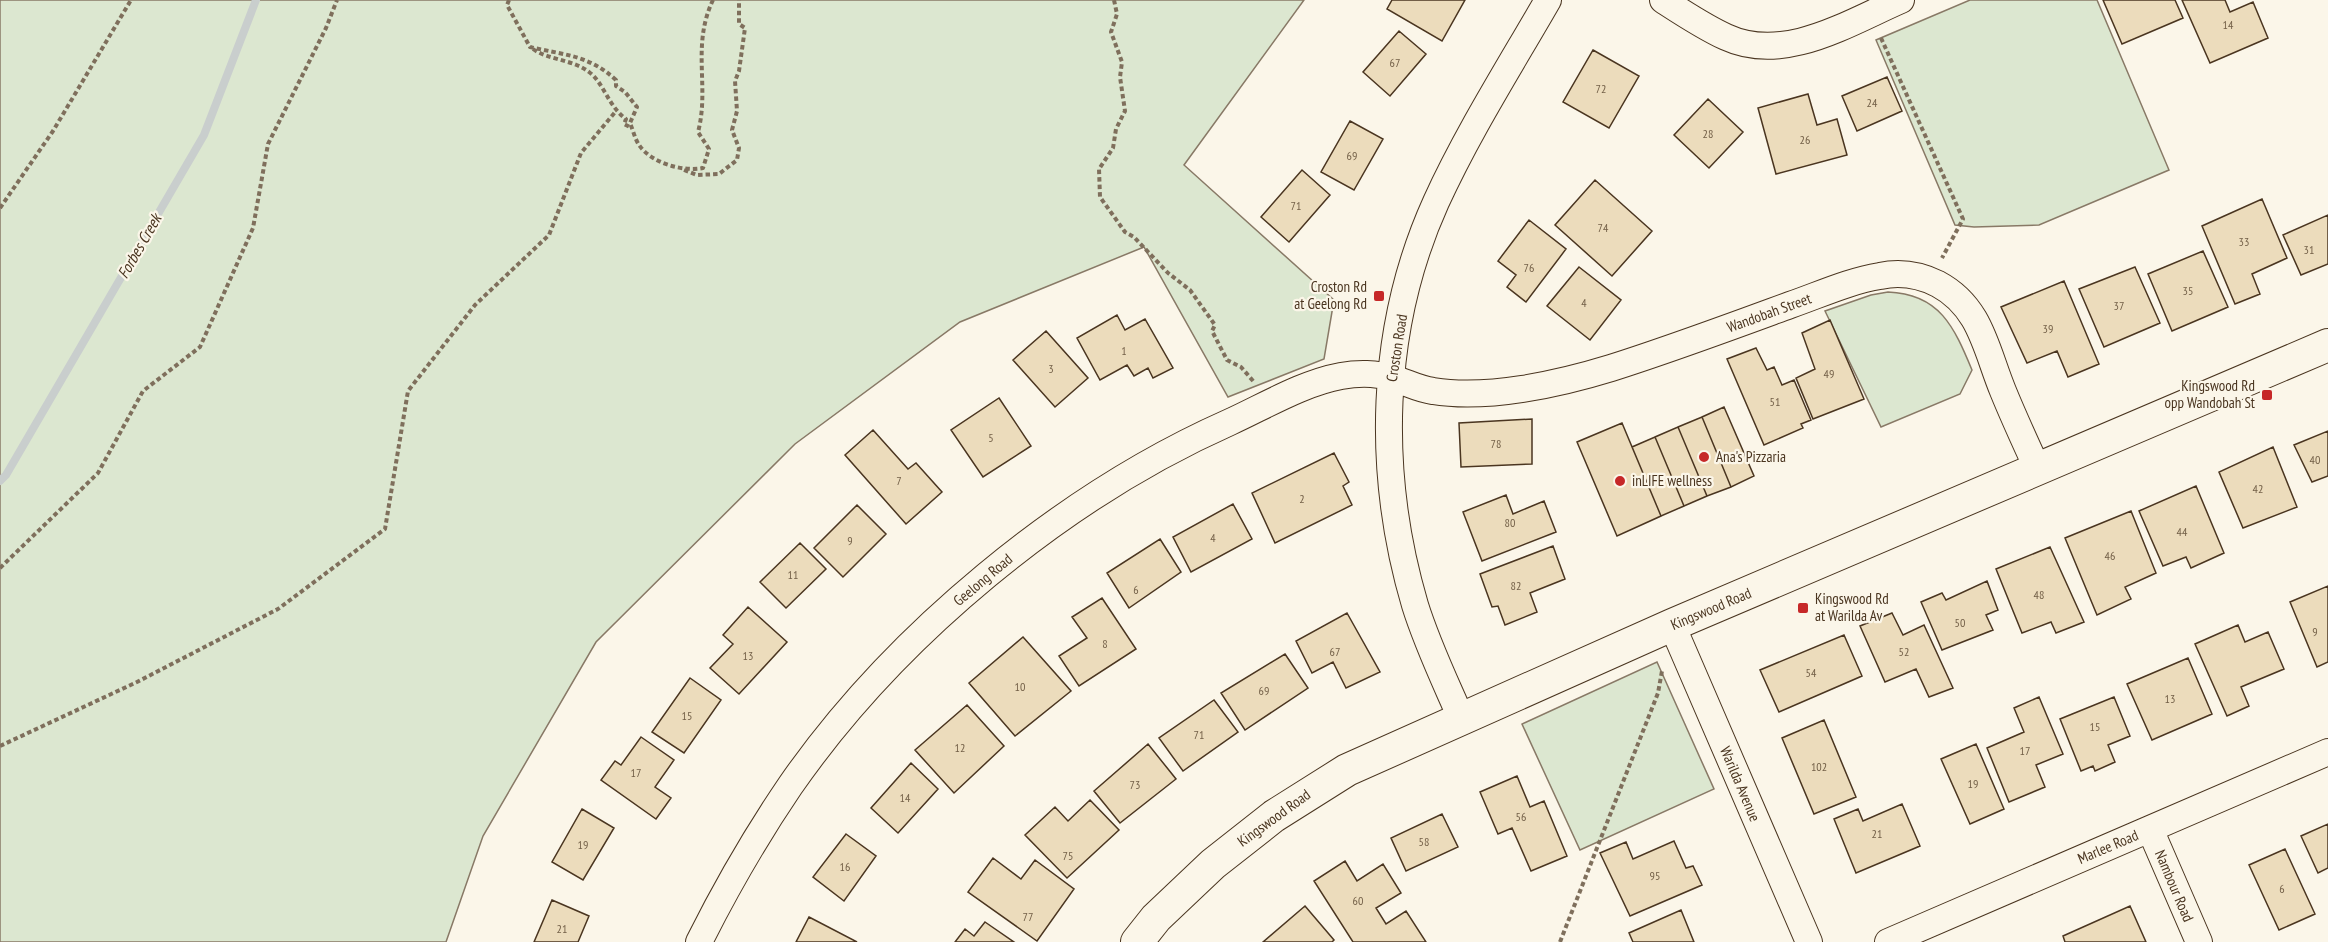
<svg xmlns="http://www.w3.org/2000/svg" width="2328" height="942" viewBox="0 0 2328 942" font-family="'PT Sans Narrow',sans-serif">
<style>
.green{fill:#dce7d0;stroke:#887966;stroke-width:1.5}
.lines{fill:none;stroke-linecap:round;stroke-linejoin:round}
.stream{stroke:#c9cecd;stroke-width:8}
.building{fill:#ecdcbc;stroke:#4a3520;stroke-width:1.5}
.minor-casing{stroke:#4a3520;stroke-width:28}
.tertiary-casing{stroke:#4a3520;stroke-width:34}
.path{stroke:#7f6f5c;stroke-width:4;stroke-dasharray:4.5 3;stroke-linecap:butt}
.minor{stroke:#fbf6e9;stroke-width:26}
.tertiary{stroke:#fbf6e9;stroke-width:32}
.poi-dot{fill:#c62828;stroke:#fbf6e9;stroke-width:2}
.labels{text-anchor:middle;stroke-width:4.5;stroke-linejoin:round;paint-order:stroke}
.number-label{font-size:12px;fill:#725f47}
.poi-label{font-size:15px;fill:#4a3520;stroke:#fbf6e9;text-anchor:start}
.street-label{font-size:15px;fill:#4a3520;stroke:#fbf6e9}
.water-label{font-size:16px;font-style:italic;fill:#4a3520;stroke:#fbf6e9}
</style>
<rect width="100%" height="100%" fill="#fbf6e9"/>
<path class="green" d="M0,0h1304l-120,165 150,135 -10,59 -96,38 -84,-150 -184,75 -165,122 -199,198 -113,194 -37,106h-446z
M1970,0h127l72,170 -130,55 -65,2 -19,-2 -79,-185z
M1888,292c52,2 66,35 84,78l-12,24 -79,33 -56,-116 46,-16z
M1657,662l57,127 -134,61 -58,-126z"/>
<g class="lines">
<path class="stream" d="M0,481l6,-6 198,-340 52,-135"/>
</g>
<path class="building" d="M1392,0h73l-23,41 -55,-32z
M2103,0h72l8,18 -61,26z
M2182,0h43l5,12 23,-10 15,36 -58,25z
M1399,31l27,23 -36,42 -27,-24z
M1593,50l46,26 -30,52 -46,-26z
M1887,77l15,34 -45,20 -15,-35z
M1808,94l9,31 20,-6 10,36 -71,19 -18,-66z
M1708,99l35,33 -34,36 -35,-33z
M1350,121l33,18 -29,51 -33,-18z
M1302,170l28,25 -41,47 -28,-25z
M1595,180l57,51 -40,45 -57,-51z
M2262,199l25,59 -35,16 8,20 -25,10 -33,-78z
M2328,215v49l-27,11 -18,-40z
M1529,220l37,29 -40,53 -19,-15 9,-12 -18,-14z
M2203,251l25,56 -56,24 -24,-57z
M1579,267l42,33 -31,40 -43,-34z
M2135,267l25,56 -56,24 -25,-58z
M2064,281l35,83 -31,13 -11,-26 -30,12 -26,-56z
M1117,315l8,15 20,-11 28,49 -20,10 -5,-10 -14,8 -7,-11 -27,15 -23,-42z
M1830,320l34,79 -51,20 -17,-41 19,-9 -13,-36z
M1046,331l42,47 -33,29 -42,-47z
M1756,348l11,22 7,-3 8,18 12,-5 17,40 -10,4 2,4 -39,17 -37,-86z
M999,398l32,48 -48,31 -32,-47z
M1724,407l30,69 -23,11 -29,-70z
M1702,417l29,70 -24,9 -29,-69z
M1532,419v45l-71,3 -2,-44z
M1622,423l39,93 -44,20 -40,-94z
M1678,427l29,69 -23,10 -29,-69z
M873,430l35,39 8,-6 26,29 -36,32 -61,-69z
M2328,431v45l-16,6 -18,-37z
M1655,437l29,69 -23,10 -29,-69z
M2273,447l24,60 -54,21 -24,-56z
M1334,453l15,29 -6,4 9,19 -77,38 -23,-50z
M2196,486l28,67 -33,15 -5,-11 -23,9 -24,-55z
M1506,495l7,19 31,-13 12,31 -74,29 -19,-49z
M1233,504l19,35 -61,33 -18,-35z
M857,505l29,29 -43,43 -29,-29z
M2131,511l25,62 -31,14 6,12 -34,16 -32,-77z
M1160,539l21,33 -52,36 -22,-35z
M800,543l26,26 -40,39 -26,-26z
M1553,546l12,33 -35,14 7,19 -32,13 -7,-19 -6,1 -12,-33z
M2050,547l34,75 -28,11 -5,-11 -29,11 -26,-64z
M1987,581l11,29 -12,5 7,15 -51,20 -21,-48 21,-9 4,7z
M2328,586v76l-11,5 -27,-65z
M1102,598l34,51 -57,37 -20,-30 28,-18 -15,-21z
M748,607l39,35 -48,52 -29,-26 23,-24 -10,-9z
M1347,613l33,59 -34,16 -13,-26 -21,11 -16,-32z
M1892,613l11,22 21,-10 29,63 -24,9 -13,-28 -31,13 -25,-56z
M2238,625l7,17 23,-10 16,37 -43,18 8,19 -22,10 -32,-72z
M1844,635l18,41 -83,36 -19,-42z
M1023,637l48,54 -56,45 -46,-53z
M1285,654l23,34 -63,42 -24,-37z
M2188,658l24,56 -60,26 -25,-56z
M690,678l31,22 -37,53 -32,-21z
M2039,697l24,57 -27,11 9,22 -36,15 -22,-54 37,-16 -10,-24z
M2114,697l16,39 -22,9 7,17 -20,9 -2,-5 -12,5 -21,-52z
M1214,700l24,32 -55,39 -24,-33z
M967,705l37,41 -50,47 -39,-43z
M1824,720l32,77 -42,17 -32,-76z
M641,737l33,23 -19,27 16,11 -15,21 -55,-39 14,-19 6,4z
M1148,744l28,35 -56,44 -26,-32z
M1976,744l28,65 -34,15 -29,-65z
M911,763l27,26 -40,44 -27,-25z
M1517,776l13,31 14,-6 23,55 -36,15 -19,-43 -14,6 -18,-42z
M1090,800l29,30 -52,48 -42,-43 30,-28 13,14z
M1902,804l18,42 -64,27 -22,-54 24,-10 5,12z
M582,809l32,19 -31,52 -31,-18z
M1442,814l16,33 -52,24 -15,-33z
M2328,824v44l-10,5 -17,-37z
M846,834l30,22 -32,45 -31,-24z
M1674,841l12,27 7,-2 9,19 -72,31 -30,-63 26,-11 7,17z
M2285,849l30,65 -36,16 -30,-65z
M993,858l28,21 14,-19 39,29 -37,52 -69,-49z
M1345,861l12,20 26,-17 18,29 -25,15 10,16 20,-13 20,31h-73l-39,-61z
M552,900l37,16 -11,26h-44z
M1305,906l29,34 -2,2h-69z
M2130,906l16,36h-81l-2,-6z
M1681,910l13,32h-61l-4,-9z
M809,917l48,25h-61z
M985,922l29,20h-59l10,-13 9,7z"/>
<g class="lines">
<defs>
<path id="minor" d="M1663,0c20,13 41,27 63,37 58,27 122,-14 175,-37
M1672,625l137,317
M1461,718c-16,-37 -34,-74 -46,-113 -39,-132 -36,-277 21,-403 32,-70 74,-136 112,-202
M2150,829l49,113
M699,942c27,-54 57,-106 91,-156 104,-150 273,-290 440,-364 35,-16 73,-39 111,-46 16,-3 36,-3 51,2 14,4 26,11 41,13 54,9 126,-7 178,-23 60,-19 119,-41 179,-63 29,-10 59,-24 90,-29 19,-4 40,-1 58,8 43,23 48,66 65,107 11,27 23,53 35,79
M1888,942l440,-190"/>
<path id="tertiary" d="M1137,942l19,-24 57,-54 61,-48 73,-46 325,-145 656,-280"/>
</defs>
<use href="#minor" class="minor-casing"/>
<use href="#tertiary" class="tertiary-casing"/>
<path class="path" d="M509,0l-2,5 23,42c34,8 59,8 86,33v6l9,6 12,15 -7,16c3,7 5,16 9,22 12,18 44,27 64,23l6,-19 -11,-17c12,-45 -7,-86 15,-132
M1114,0l3,14 -6,18 11,30 -2,15 5,34 -9,18 -3,19 -14,21 1,28 25,35 9,5 34,36 22,17 25,35 -3,6 15,29 14,7 13,15
M1881,38l82,181 -21,39
M533,49c15,11 39,10 56,23 15,11 19,34 37,47l-2,5 8,4
M684,170l13,5 22,-1 18,-14 2,-12 -7,-18 5,-19 -2,-30 4,-10 6,-43 -6,-4v-24
M0,208l53,-77 78,-131
M0,568l98,-95 45,-82 57,-44 53,-119 15,-84 58,-116 11,-28
M0,746l137,-64 141,-73 107,-80 23,-138 67,-86 74,-70 32,-82 35,-42
M1560,942l98,-249 4,-22"/>
<use href="#minor" class="minor"/>
<use href="#tertiary" class="tertiary"/>
</g>
<g class="poi-dot">
<rect x="1373" y="290" width="12" height="12" rx="3"/>
<rect x="2261" y="389" width="12" height="12" rx="3"/>
<circle cx="1704" cy="457" r="6"/>
<circle cx="1620" cy="481" r="6"/>
<rect x="1797" y="602" width="12" height="12" rx="3"/>
</g>
<g class="labels">
<g class="number-label">
<text x="2228" y="29">14</text>
<text x="1395" y="67">67</text>
<text x="1601" y="93">72</text>
<text x="1872" y="107">24</text>
<text x="1708" y="138">28</text>
<text x="1805" y="144">26</text>
<text x="1352" y="160">69</text>
<text x="1296" y="210">71</text>
<text x="1603" y="232">74</text>
<text x="2244" y="246">33</text>
<text x="2309" y="254">31</text>
<text x="1529" y="272">76</text>
<text x="2188" y="295">35</text>
<text x="1584" y="307">4</text>
<text x="2119" y="310">37</text>
<text x="2048" y="333">39</text>
<text x="1124" y="355">1</text>
<text x="1051" y="373">3</text>
<text x="1829" y="378">49</text>
<text x="1775" y="406">51</text>
<text x="991" y="442">5</text>
<text x="1496" y="448">78</text>
<text x="2315" y="464">40</text>
<text x="899" y="485">7</text>
<text x="2258" y="493">42</text>
<text x="1302" y="503">2</text>
<text x="1510" y="527">80</text>
<text x="2182" y="536">44</text>
<text x="1213" y="542">4</text>
<text x="850" y="545">9</text>
<text x="2110" y="560">46</text>
<text x="793" y="579">11</text>
<text x="1516" y="590">82</text>
<text x="1136" y="594">6</text>
<text x="2039" y="599">48</text>
<text x="1960" y="627">50</text>
<text x="2315" y="636">9</text>
<text x="1105" y="648">8</text>
<text x="1335" y="656">67</text>
<text x="1904" y="656">52</text>
<text x="748" y="660">13</text>
<text x="1811" y="677">54</text>
<text x="1020" y="691">10</text>
<text x="1264" y="695">69</text>
<text x="2170" y="703">13</text>
<text x="687" y="720">15</text>
<text x="2095" y="731">15</text>
<text x="1199" y="739">71</text>
<text x="960" y="752">12</text>
<text x="2025" y="755">17</text>
<text x="1819" y="771">102</text>
<text x="636" y="777">17</text>
<text x="1973" y="788">19</text>
<text x="1135" y="789">73</text>
<text x="905" y="802">14</text>
<text x="1521" y="821">56</text>
<text x="1877" y="838">21</text>
<text x="1424" y="846">58</text>
<text x="583" y="849">19</text>
<text x="1068" y="860">75</text>
<text x="845" y="871">16</text>
<text x="1655" y="880">95</text>
<text x="2282" y="893">6</text>
<text x="1358" y="905">60</text>
<text x="1028" y="921">77</text>
<text x="562" y="933">21</text>
</g>
<g class="poi-label">
<text x="1367" y="292" text-anchor="end">Croston Rd<tspan x="1367" dy="17">at Geelong Rd</tspan></text>
<text x="2255" y="391" text-anchor="end">Kingswood Rd<tspan x="2255" dy="17">opp Wandobah St</tspan></text>
<text x="1716" y="462">Ana's Pizzaria</text>
<text x="1632" y="486">inLIFE wellness</text>
<text x="1815" y="604">Kingswood Rd<tspan x="1815" dy="17">at Warilda Av</tspan></text>
</g>
<g class="street-label">
<text transform="translate(1769 313) rotate(-20)" y="5">Wandobah Street</text>
<text transform="translate(1397 348) rotate(-81)" y="5">Croston Road</text>
<text transform="translate(983 580) rotate(-40)" y="5">Geelong Road</text>
<text transform="translate(1711 609) rotate(-23)" y="5">Kingswood Road</text>
<text transform="translate(1740 784) rotate(67)" y="5">Warilda Avenue</text>
<text transform="translate(1274 818) rotate(-36)" y="5">Kingswood Road</text>
<text transform="translate(2108 847) rotate(-23)" y="5">Marlee Road</text>
<text transform="translate(2174 886) rotate(67)" y="5">Nambour Road</text>
</g>
<g class="water-label">
<text transform="translate(139 246) rotate(-60)" y="6">Forbes Creek</text>
</g>
</g>
</svg>
